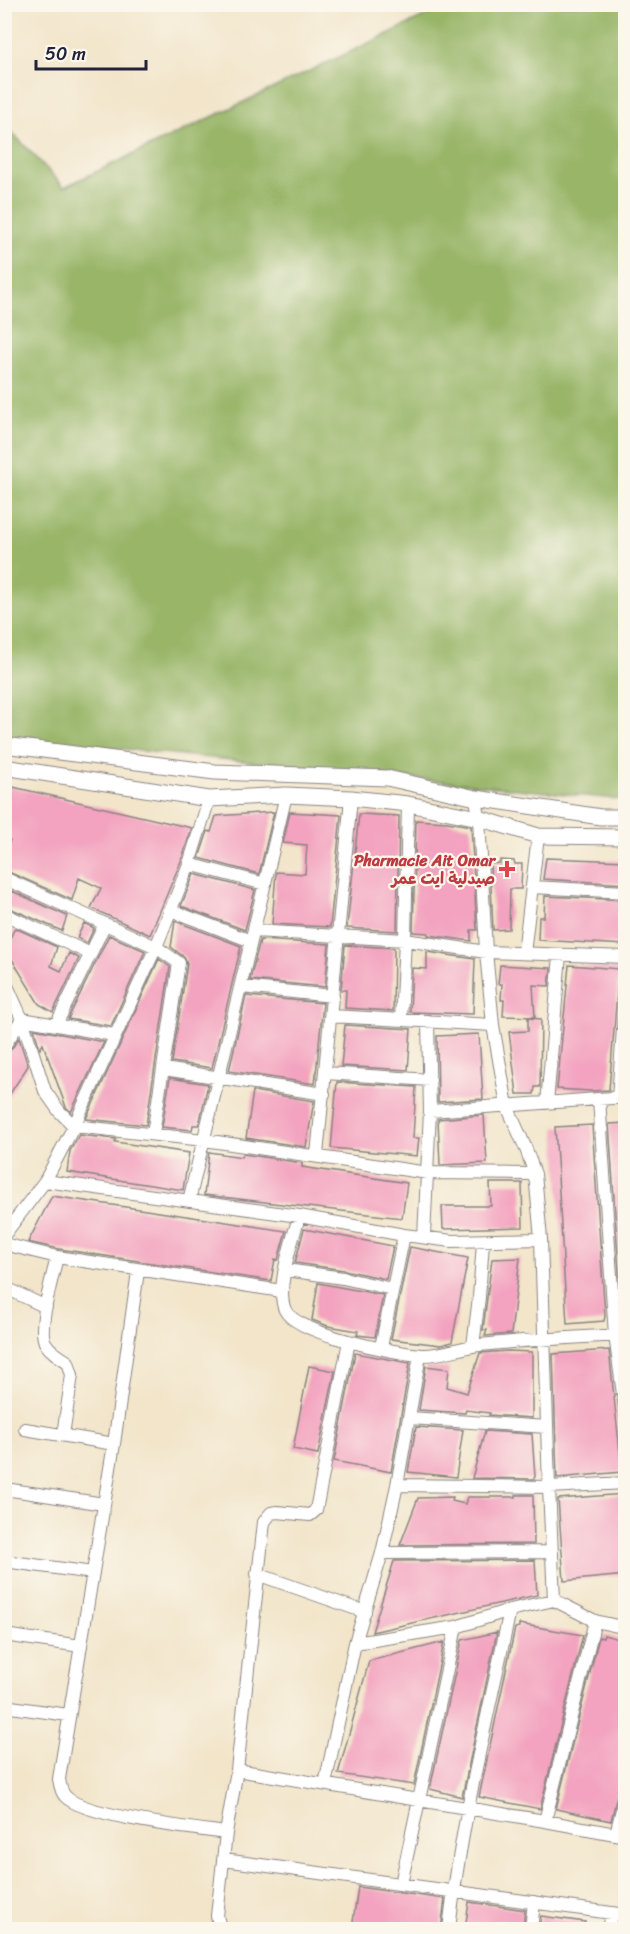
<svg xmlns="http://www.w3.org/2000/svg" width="630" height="1934" viewBox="0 0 630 1934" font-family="Sriracha,'Playpen Sans Arabic',sans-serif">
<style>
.forest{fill:#98b567;stroke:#5d6c51;stroke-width:1.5}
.building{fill:#f3a3bf}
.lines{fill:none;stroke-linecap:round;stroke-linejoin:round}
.minor-casing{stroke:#8a8482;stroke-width:14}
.tertiary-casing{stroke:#8a8482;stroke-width:17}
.minor{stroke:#fff;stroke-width:12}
.tertiary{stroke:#fff;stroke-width:15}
.health-dot{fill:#e0444e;stroke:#fbf7ec;stroke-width:2}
.labels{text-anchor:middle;stroke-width:4.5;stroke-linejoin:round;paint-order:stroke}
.health-label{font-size:16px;font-weight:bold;fill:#be3a42;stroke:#fbf7ec;text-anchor:end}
</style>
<rect width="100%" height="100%" fill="#fbf7ec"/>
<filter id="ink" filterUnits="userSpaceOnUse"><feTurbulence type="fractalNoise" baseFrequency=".0167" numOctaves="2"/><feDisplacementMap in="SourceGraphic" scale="12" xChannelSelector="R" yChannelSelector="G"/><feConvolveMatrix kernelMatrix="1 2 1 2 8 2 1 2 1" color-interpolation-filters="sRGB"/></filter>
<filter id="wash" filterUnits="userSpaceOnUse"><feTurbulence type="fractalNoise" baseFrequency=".008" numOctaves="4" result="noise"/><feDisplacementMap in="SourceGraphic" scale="24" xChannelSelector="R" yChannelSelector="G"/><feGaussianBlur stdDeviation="1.35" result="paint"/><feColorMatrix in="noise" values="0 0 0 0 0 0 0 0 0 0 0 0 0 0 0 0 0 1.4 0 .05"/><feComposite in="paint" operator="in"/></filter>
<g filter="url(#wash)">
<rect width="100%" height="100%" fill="#f2e5ca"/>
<path class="forest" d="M449,5h176v795l-620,-63 -1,-613 60,63z"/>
<g id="blocks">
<path class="building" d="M4,785l188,43 -11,33 -31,74 -59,-27 10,-20 -22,-10 -7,22 -68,-30v-11l6,-19 -6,-2z
M274,812l-15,62 -60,-16 9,-27 3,1 5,-16z
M290,812l51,3 -11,112 -58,-3 4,-52 29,2 2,-29 -24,-2z
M359,814l40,2 -2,115 -50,-3z
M416,820l31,2 24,4 6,104h-6v11l-43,-6v-2l-15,-1z
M546,858l80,3v23l-83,-5z
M500,860l14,1 1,3h7l-1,25h-11l-1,40 -16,1 -3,-66 10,-1z
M194,874l61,16 -10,40 -64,-24z
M12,891l55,25 -5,15 -57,-25z
M545,896l81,4v45l-88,-5 1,-23h5z
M175,921l66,25 -29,122 -40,-6 15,-98 -3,-7 -13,-10z
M84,923l10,5 -7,15 -10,-5z
M15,928l42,19 -6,19 10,5 8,-18 10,5 -26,54 -14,-8 -34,-56z
M109,935l36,16 -34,75 -43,-7z
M260,940l69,4 -4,43 -75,-7z
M345,945l49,3 -1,63 -48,-3 1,-18h-5z
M427,952l48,7 -2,55 -63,-2 2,-44 15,1z
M159,959l11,8 -24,158 -60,-6z
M500,965l51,3 -2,18 -16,-1 2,32 -32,-1 1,-16h-3l1,-16h-4z
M569,965l50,4 -10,121 -18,1 -34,-2z
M246,996l77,7 -8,81 -86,-13z
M528,1018l13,1 -1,68h-5l-1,7h-17l-8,-62 19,-1z
M345,1025l66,4 -3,41 -67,-4z
M34,1029l70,13 -33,70 -5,-5 -23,-63 -3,5z
M479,1034l4,65 -45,3 -1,-66z
M19,1038l9,28 -24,37v-49l6,-3z
M170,1078l38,6 -9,41h-6l-1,5 -30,-3z
M337,1082l79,5 -3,51h6l-2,18 -86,-8z
M253,1091l61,10 -8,46 -60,-9z
M484,1115l3,48 -47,2 -2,-46z
M626,1123v192h-4l-13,-191z
M592,1125l13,191 -1,5 -37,3 -12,-197z
M79,1135l37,4 -1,3 74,11 -6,37 -116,-18 3,-21z
M209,1152l33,5 1,-3 59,9v4l105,16 -5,35 -198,-23z
M490,1183h32l1,44 -80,2 -1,-23h49z
M52,1196l234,35 -8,29 -3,-1 -4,22 -212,-32 -31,-7z
M304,1229l89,17 -7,33 -42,-9 -49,-7z
M410,1247l58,11 -16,84 -11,3 -50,-6z
M520,1258l-9,76 -26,2 2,-6h-4l9,-71z
M318,1283l65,12 -8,42 -18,-2 1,-4 -30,-5 -16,-6z
M609,1350l13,122 -65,6 -4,-124z
M508,1351l24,1v66l-43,-3 1,-2 -24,-3 -1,3 -46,-3 7,-44 23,3 -2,18 20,6 13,-40z
M355,1353l55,10 -19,109 -57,-11z
M309,1366l26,5 -17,83 -25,-5z
M416,1427l47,3 -7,47 -48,-5z
M485,1431l47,3 3,43 -2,2 -61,-1z
M625,1494l1,81 -62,6 -6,-82z
M516,1495h17l1,49 -134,1 18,-47 35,-1 -1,4 13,3 2,-7h49z
M535,1560l2,35 -165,37 22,-71z
M519,1624l64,11 -43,174 -61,-12 36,-169 4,-1z
M497,1632l-35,165 -32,-8 32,-149z
M604,1635l22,6v115l-15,65 -55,-12 43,-172 4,1z
M444,1642l-30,143 -76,-11 31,-113z
M358,1887l87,12 -4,30h-89z
M469,1902l56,8 -2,19h-58z
M541,1916l44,6 -1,7h-45z"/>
</g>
</g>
<g filter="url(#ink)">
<use href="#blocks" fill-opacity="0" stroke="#8a8482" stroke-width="1.5"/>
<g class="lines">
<defs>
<path id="minor" d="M476,798l3,20 7,134 7,73 14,81 19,43 9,25 6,65 8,248 5,113
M189,864l76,20
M4,878l152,69 23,16 -26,171
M532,887l94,5
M170,910l81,31
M4,914l87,40
M254,931l151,9 81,12 140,5
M524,953l14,-117
M4,979l18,40 23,72 14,20 15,15 130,14 224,33 107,1
M241,987l92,9
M331,1016l162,9
M401,1020l4,-80 3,-136
M56,1025l49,-101
M4,1046l18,-27 92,16
M164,1069l160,25
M326,1073l104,7
M618,1098l8,-110
M599,1099l16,236 11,81
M547,1103l13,-148
M430,1111l196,-14
M317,1155l34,-357
M45,1181l254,35 105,19 48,6 89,-2
M189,1201l97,-406
M299,1216c-6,24 -24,71 -14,94 11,24 110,43 136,45 21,1 39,-8 59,-10 48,-5 97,-8 146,-10
M4,1235l41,-54 29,-55 82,-179 33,-83 20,-65
M424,1237l6,-126 -2,-90
M4,1244l53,13 225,34
M57,1257c-4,18 -21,74 -11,87 5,8 14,13 22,18l4,13 -9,60
M286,1270l57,8 49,11
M138,1271l-24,173 -55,335c1,6 2,13 6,17 17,20 131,33 161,37
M4,1287l42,20
M473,1346l6,-49 4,-55
M381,1347l23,-112
M409,1418l138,9
M25,1429l89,15
M397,1485l152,2 77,-4
M5,1489l99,15
M382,1553l170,-1
M4,1561l89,12
M257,1574l108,38
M4,1635l77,11
M355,1643l101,-16 54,-17 44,-10 41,21 31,7
M4,1706l64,9
M237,1770l308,51 81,15
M325,1784l30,-141 27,-90 15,-68 23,-130
M545,1821l50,-200
M616,1834l10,-41
M224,1860l402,55
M401,1884l55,-257
M224,1930l-5,-6 -2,-8 9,-83 11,-63 27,-248 7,-9 6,-1 33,3 6,-5 33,-169
M449,1930c12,-108 39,-214 61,-320
M531,1930l3,-28
M609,1930l3,-17"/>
<path id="tertiary" d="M4,745l211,27 172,6 89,20 125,19h25
M4,767l205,32 77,-4 65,3 57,6 71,14 59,18 88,1"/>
</defs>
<use href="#minor" class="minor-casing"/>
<use href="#tertiary" class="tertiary-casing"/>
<use href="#minor" class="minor"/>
<use href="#tertiary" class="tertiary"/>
</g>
</g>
<path class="health-dot" d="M504 860h6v6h6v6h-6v6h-6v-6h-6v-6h6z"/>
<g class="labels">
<g class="health-label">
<text x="495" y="866">Pharmacie Ait Omar<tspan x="495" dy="18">صيدلية ايت عمر</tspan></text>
</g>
</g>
<rect width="630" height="1934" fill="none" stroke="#fbf7ec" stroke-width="24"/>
<path d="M36 60v9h110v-9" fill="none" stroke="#22223b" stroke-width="3"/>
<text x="45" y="60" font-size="18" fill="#22223b" stroke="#fbf7ec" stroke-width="4.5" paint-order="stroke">50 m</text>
</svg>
